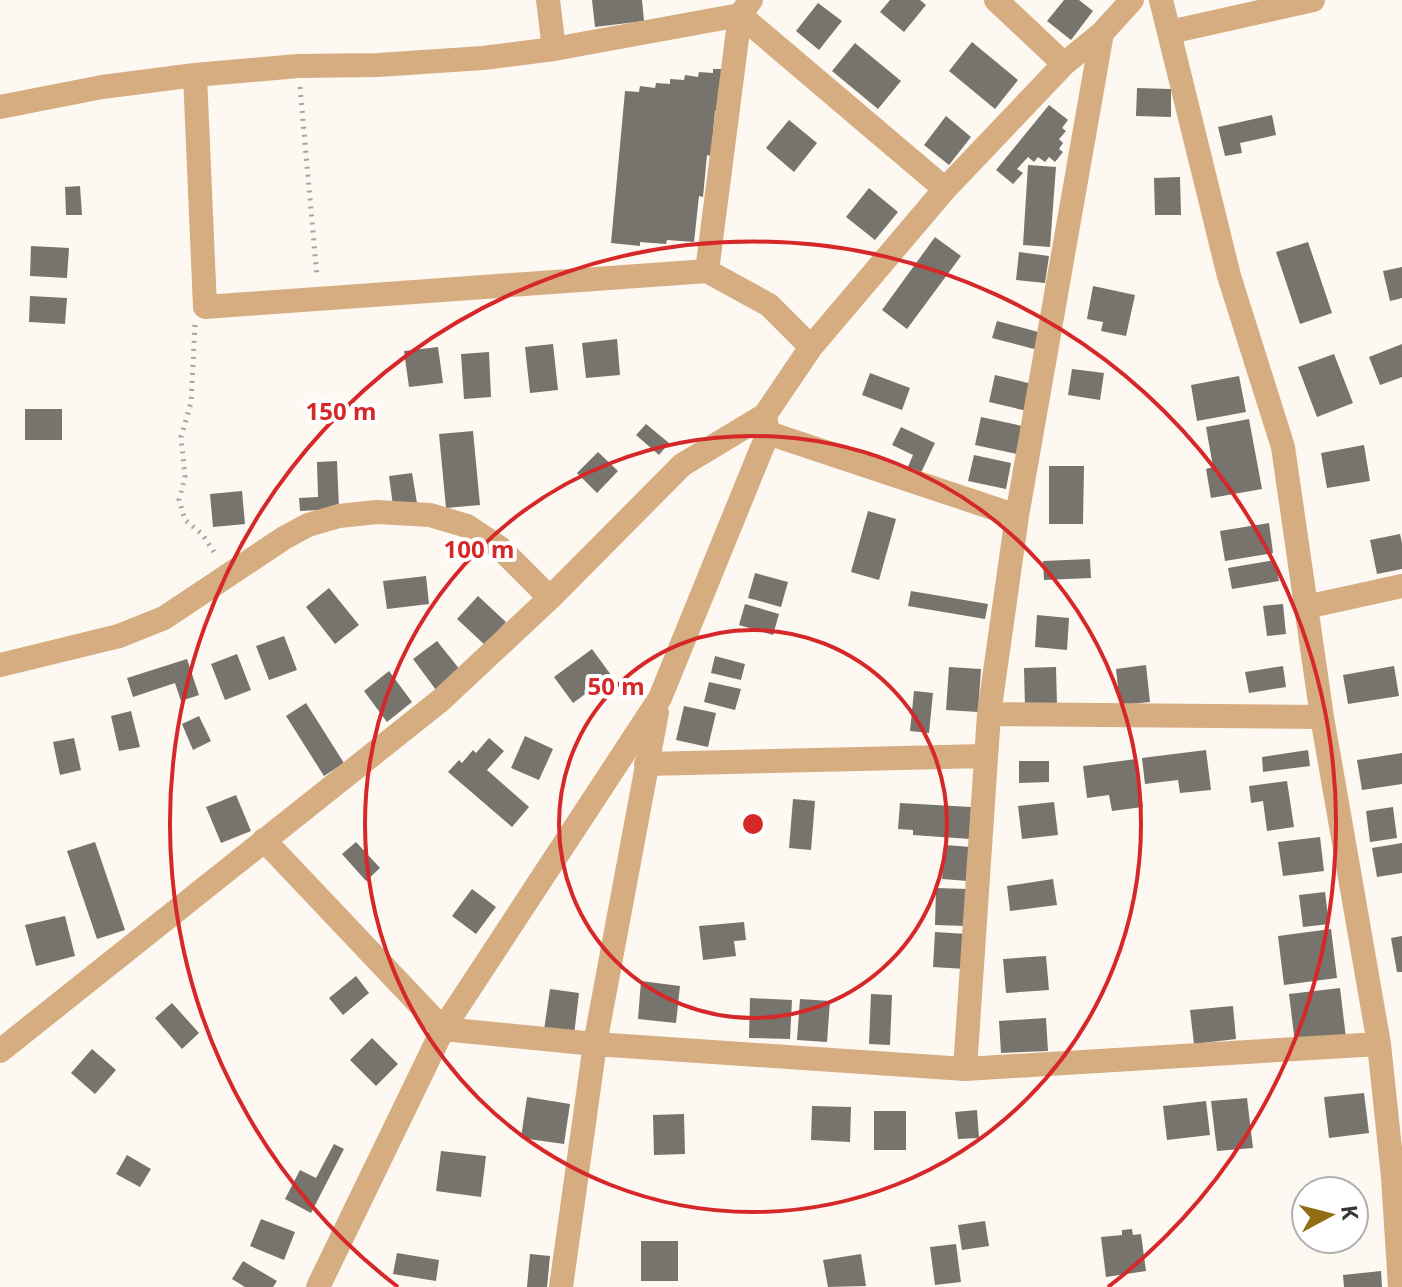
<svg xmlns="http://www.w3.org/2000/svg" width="1402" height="1287" viewBox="0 0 1402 1287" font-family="'Noto Sans',sans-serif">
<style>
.building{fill:#77736d}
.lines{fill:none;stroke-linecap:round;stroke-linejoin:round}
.path{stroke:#a8a49f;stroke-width:5;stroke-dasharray:2 6;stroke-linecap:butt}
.minor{stroke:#d6ad81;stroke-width:24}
.ring{fill:none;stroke:#d62828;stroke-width:4}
.centre{fill:#d62828;stroke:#fff;stroke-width:4}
.ring-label{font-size:24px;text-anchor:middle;font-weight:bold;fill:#d62828;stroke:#fff;stroke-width:8;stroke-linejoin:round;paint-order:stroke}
</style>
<rect width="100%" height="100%" fill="#fef8f2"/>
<path class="building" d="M592,0h50l2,21 -49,6z
M890,0h30l6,5 -22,27 -24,-20z
M1064,0h15l14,11 -22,29 -24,-19z
M818,3l24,18 -23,29 -23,-19z
M972,42l46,38 -23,29 -46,-38z
M855,43l46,38 -23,28 -46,-38z
M713,69h10l-4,42h-4l-4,45 -4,-1 -4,42 -4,-1 -5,46 -27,-2 -1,4 -26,-2v4l-29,-3 14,-152 14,1 1,-6 15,2 1,-5 14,1v-5l14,1 1,-5 13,2 1,-5 14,1z
M1137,88l34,1v28l-35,-1z
M1049,105l19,15 -6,8 4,3 -7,8 4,4 -4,6 4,3 -8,10 -6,-5 -4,5 -7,-5 -4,5 -6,-5 -11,12 6,4 -10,11 -17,-14z
M1272,115l4,20 -36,8 2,10 -17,3 -7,-29z
M946,116l25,21 -22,28 -25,-20z
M789,120l28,23 -23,29 -28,-24z
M1028,165l28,2 -6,80 -27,-2z
M1180,177l1,38h-26l-1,-37z
M80,186l2,29h-16l-1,-28z
M869,188l29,24 -23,28 -29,-23z
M935,237l26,19 -54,73 -25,-19z
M1308,242l24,71 -32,11 -24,-72z
M31,246l38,2 -2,30 -37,-2z
M1019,252l30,4 -4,27 -29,-3z
M1402,267v31l-12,3 -7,-30z
M1093,286l42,9 -9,41 -25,-5 2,-9 -16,-3z
M30,296l37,2 -2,26 -36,-2z
M997,321l45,12 -4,17 -46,-12z
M617,339l3,36 -34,3 -4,-35z
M553,344l5,46 -28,3 -5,-46z
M1402,344v33l-22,8 -11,-28z
M438,347l5,36 -34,4 -5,-36z
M489,352l2,45 -27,2 -3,-45z
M1334,354l19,49 -36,14 -19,-50z
M1072,369l32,4 -4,27 -32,-5z
M870,373l40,15 -8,22 -40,-15z
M995,375l37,9 -5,27 -38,-9z
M1239,376l7,36 -49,9 -6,-36z
M25,409h37v31h-37z
M981,417l41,9 -5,28 -42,-9z
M1249,419l13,70 -51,9 -5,-29 7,-2 -7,-40z
M646,424l23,19 -10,12 -23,-20z
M901,427l34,16 -15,32 -13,-6 6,-14 -21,-10z
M473,431l7,74 -34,3 -7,-74z
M1364,445l6,36 -43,7 -6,-35z
M598,452l20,19 -21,22 -20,-20z
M974,455l37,8 -5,26 -38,-8z
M337,461l2,48 -39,2 -1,-13 19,-1 -1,-35z
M1049,466h35l-1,58h-34z
M412,473l5,30 -24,3 -4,-30z
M242,491l3,33 -32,3 -3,-33z
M868,511l28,8 -17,61 -28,-8z
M1269,523l4,30 -48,8 -5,-30z
M1400,534l2,9v26l-25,5 -7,-34z
M1090,559l1,19 -47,2 -1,-19z
M1275,560l4,21 -47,8 -4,-21z
M755,573l33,9 -7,25 -33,-9z
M426,576l3,28 -42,5 -4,-28z
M329,588l30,37 -24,19 -29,-37z
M911,591l77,13 -3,15 -77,-13z
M478,596l28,26 -21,23 -28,-26z
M745,604l34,10 -6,21 -34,-10z
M1283,604l3,30 -19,2 -4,-30z
M1037,615l32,3 -2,32 -32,-3z
M284,636l13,34 -28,10 -13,-34z
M437,641l24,30 -25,19 -23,-31z
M592,649l19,26 -38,28 -19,-26z
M237,654l14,36 -26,10 -14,-36z
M715,656l30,8 -4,16 -30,-7z
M187,659l12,36 -18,6 -6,-18 -42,14 -6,-19z
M1146,665l4,37 -30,3 -4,-36z
M1283,666l3,21 -37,6 -4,-21z
M1394,666l5,30 -51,8 -5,-29z
M949,667l32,2 -3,43 -32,-2z
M1056,667l1,39 -32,1 -1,-39z
M389,671l23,31 -25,20 -23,-31z
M709,682l32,7 -6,21 -31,-8z
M914,691l19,2 -4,40 -19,-2z
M306,703l38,60 -20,13 -38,-60z
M684,706l32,7 -8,34 -32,-7z
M131,711l9,36 -21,4 -8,-35z
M199,716l12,25 -18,9 -11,-26z
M525,736l28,13 -14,31 -28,-12z
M74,738l7,32 -21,5 -7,-33z
M489,738l15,13 -17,19 42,37 -17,20 -64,-55 11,-12 3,3 11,-13 3,3z
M1206,750l5,40 -31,3 -2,-13 -33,4 -3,-26z
M1308,750l2,16 -47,6 -1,-15z
M1402,753v31l-40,6 -5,-30z
M1136,759l7,48 -31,4 -3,-16 -22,3 -4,-32z
M1019,761h30v21l-30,1z
M1287,781l7,46 -27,4 -4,-30 -12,2 -2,-17z
M236,795l15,36 -30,12 -15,-36z
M793,799l22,2 -4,49 -22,-2z
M1054,802l4,33 -36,4 -4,-33z
M900,803l71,4 -1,32 -57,-4v-5l-15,-1z
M1393,807l4,31 -27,4 -4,-31z
M1320,837l4,34 -41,5 -5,-34z
M95,842l30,88 -28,9 -30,-88z
M356,842l24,26 -14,13 -24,-27z
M1402,843v30l-25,4 -5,-29z
M945,845l26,2 -3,34 -26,-2z
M1053,879l4,26 -47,6 -3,-25z
M936,888l32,1 -1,37 -32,-1z
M472,889l24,18 -20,27 -24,-18z
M1325,892l4,32 -26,3 -4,-32z
M65,916l10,40 -39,10 -11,-41z
M744,922l2,18 -12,1 2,15 -33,4 -4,-34z
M1331,929l6,49 -53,7 -6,-49z
M935,932l32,2 -2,35 -32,-2z
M1402,936v36h-5l-6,-34z
M1046,956l3,34 -43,3 -3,-34z
M356,976l13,17 -26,22 -14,-17z
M641,981l39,5 -4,37 -38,-4z
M1340,988l6,50 -51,5 -6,-49z
M550,989l29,4 -5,42 -30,-5z
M871,994l21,1 -2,50 -21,-1z
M750,998l42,2 -2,39 -41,-1z
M800,999l30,2 -3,41 -30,-2z
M172,1003l27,30 -17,16 -27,-31z
M1233,1006l3,33 -42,5 -4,-34z
M1046,1018l2,33 -47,2 -2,-32z
M372,1038l26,26 -22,22 -26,-26z
M92,1049l24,21 -21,24 -24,-21z
M1364,1093l5,40 -40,5 -5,-41z
M527,1097l43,7 -6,40 -43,-6z
M1247,1098l6,50 -36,3 -6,-50z
M1206,1101l4,34 -43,5 -4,-34z
M812,1106l39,1 -1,35 -39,-2z
M977,1110l2,28 -21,1 -3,-27z
M874,1111h32v39h-32z
M684,1114l1,40 -31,1 -1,-40z
M334,1144l10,5 -33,64 -26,-14 15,-29 16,8z
M441,1151l45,5 -5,41 -45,-6z
M127,1155l24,14 -11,18 -24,-13z
M261,1219l34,13 -11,28 -34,-14z
M985,1221l4,25 -27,4 -4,-25z
M1132,1229l1,6 8,-1 5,37 -40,6 -5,-40 21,-2v-5z
M641,1241h37v40h-37z
M956,1244l5,38 -26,3 -5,-38z
M397,1253l42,7 -3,21 -43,-7z
M530,1254l20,2 -3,31h-20z
M861,1254l5,32 -38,1 -5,-27z
M243,1261l34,20 -4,6h-28l-13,-8z
M1381,1271l1,16h-38l-1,-12z"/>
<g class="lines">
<path class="path" d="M300,87l17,190
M195,325l-4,78 -10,34 4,40 -6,23 6,20 17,14 14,21"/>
<path class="minor" d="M548,0l6,49
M996,0l68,64
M1161,0l68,276 54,171 39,270 57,327 14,133 7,110
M1170,32l143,-32
M195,75l10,232 502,-36 62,34 42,42
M0,107l102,-20 93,-12 103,-9 80,-1 105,-7 71,-9 186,-34 205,174
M707,271l33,-256 11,-15
M768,433l249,83
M1306,607l96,-21
M0,665l119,-29 45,-18 120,-80 24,-13 31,-9 38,-4 53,3 37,11 33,22 50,50
M989,714l333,3
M646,764l339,-8
M264,840l179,189 152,15 370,25 414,-25
M0,1051l441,-351 109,-102 132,-133 83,-50 46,-68 134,-158 119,-125 38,-31 30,-33
M965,1069l24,-355 28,-198 85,-483
M318,1287l125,-258 217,-331 108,-265 -3,-18
M561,1287l34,-243 62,-332"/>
</g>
<g class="ring">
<circle cx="753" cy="824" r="194"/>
<circle cx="753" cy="824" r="388"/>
<path d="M398 1287A583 583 0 1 1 1108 1287"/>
</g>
<circle cx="753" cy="824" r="12" class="centre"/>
<g class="ring-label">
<text x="341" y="420">150 m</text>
<text x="479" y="558">100 m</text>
<text x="616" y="695">50 m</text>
</g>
<g transform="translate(1330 1215) rotate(83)"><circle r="38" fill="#ffffff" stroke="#b0afaf" stroke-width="2"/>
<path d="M0-6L14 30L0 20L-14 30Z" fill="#936d16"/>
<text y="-12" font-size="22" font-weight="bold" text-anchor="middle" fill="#3a3836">K</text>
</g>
</svg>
